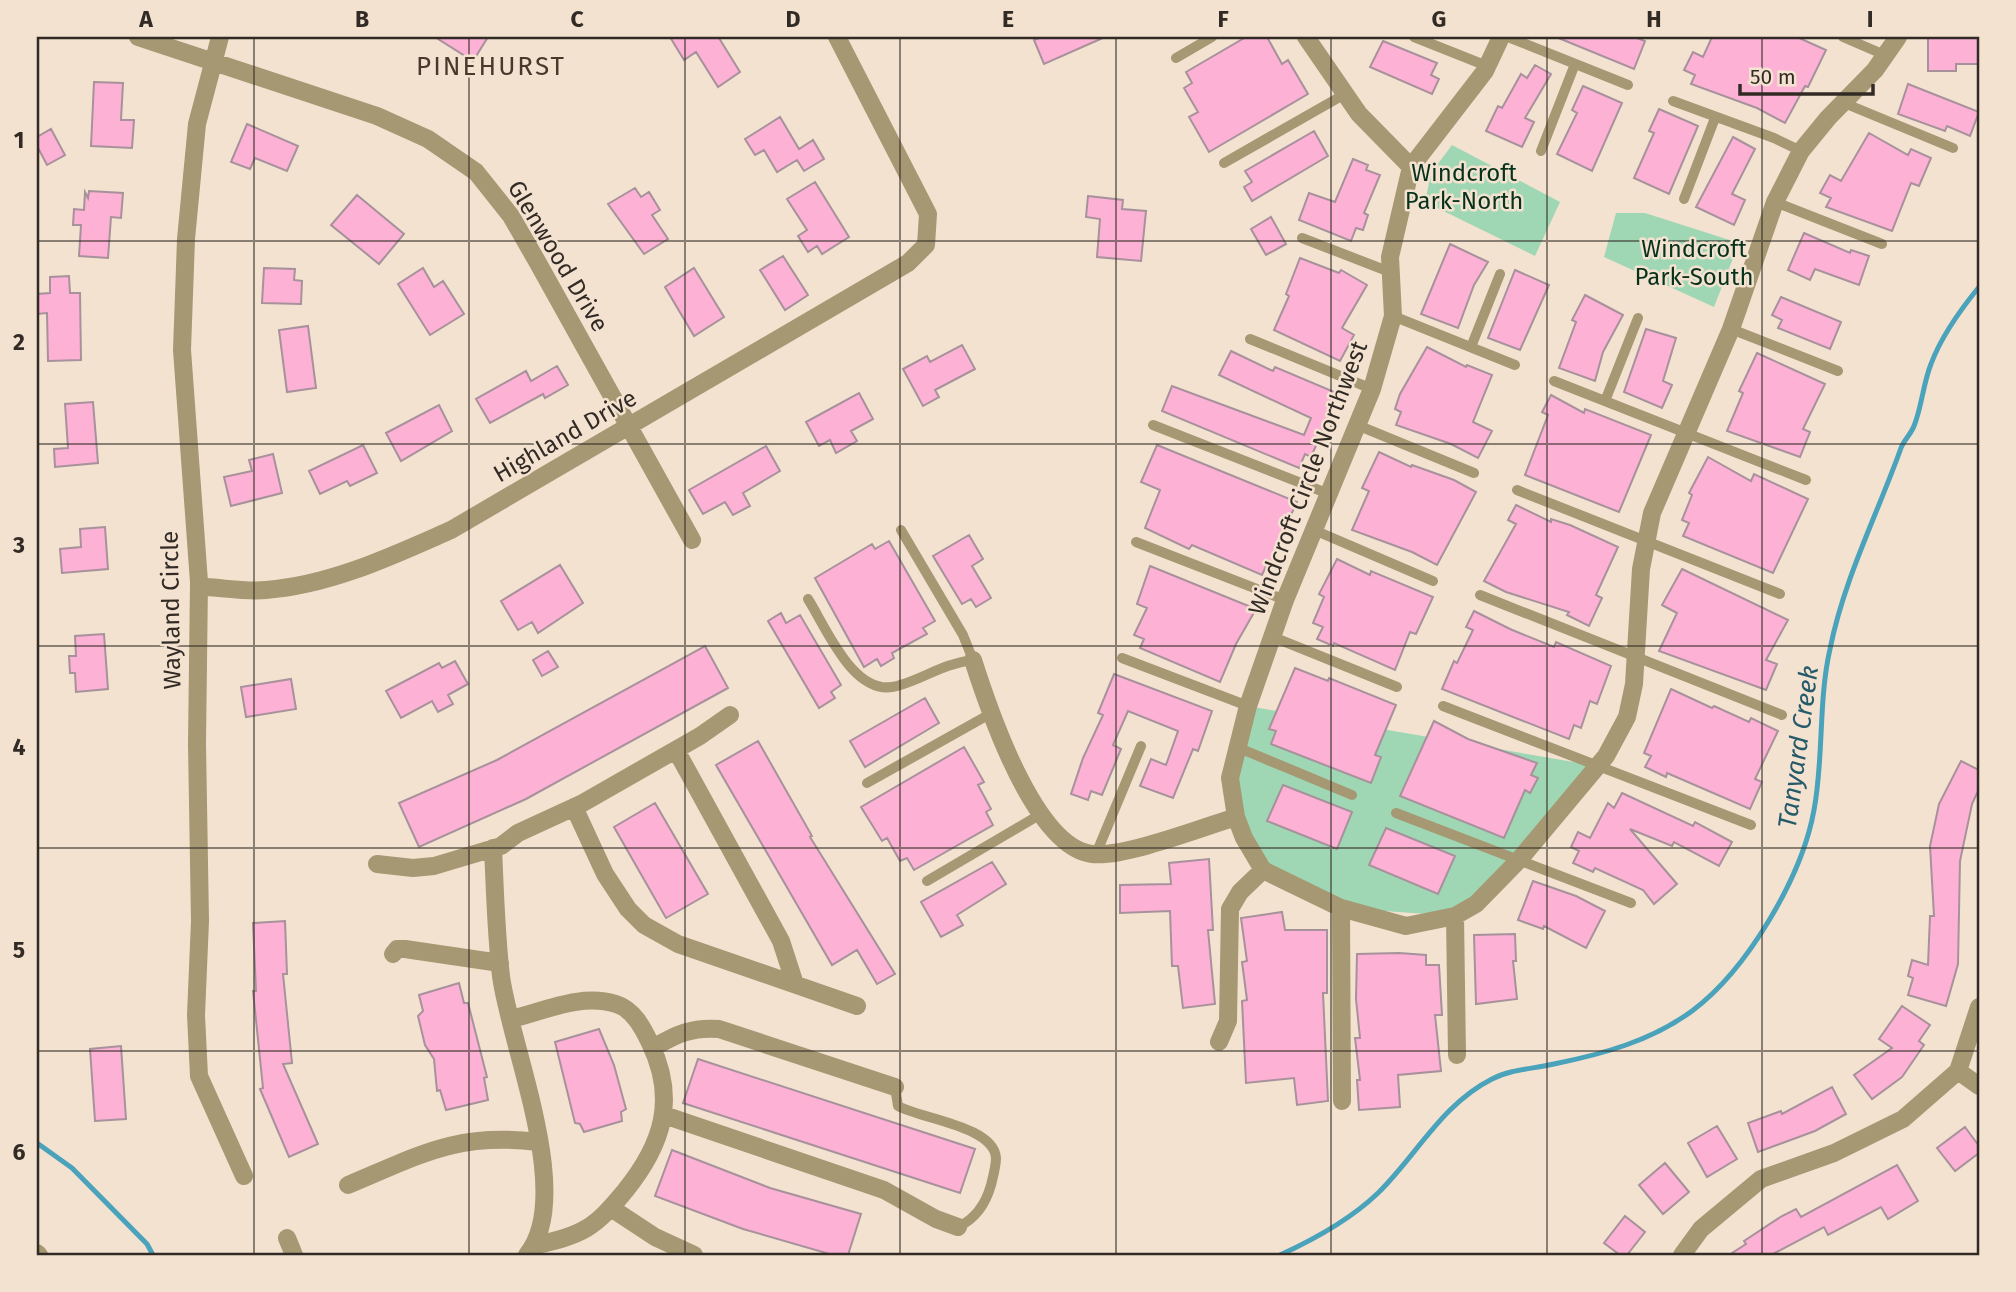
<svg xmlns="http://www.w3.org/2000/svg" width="2016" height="1292" viewBox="0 0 2016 1292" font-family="'Fira Sans',sans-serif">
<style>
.green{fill:#9fd7b4}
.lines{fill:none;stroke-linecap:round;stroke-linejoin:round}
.stream{stroke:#4aa3bb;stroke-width:5}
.building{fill:#fdb1d5;stroke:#a7919b;stroke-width:2}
.service{stroke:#a69872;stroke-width:10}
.minor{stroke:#a69872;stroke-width:18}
.grid{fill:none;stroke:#322b25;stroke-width:2;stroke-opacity:0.55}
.labels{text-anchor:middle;stroke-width:5;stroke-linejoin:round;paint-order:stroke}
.park-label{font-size:24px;fill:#06321c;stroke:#f4e2d1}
.street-label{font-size:24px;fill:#322b25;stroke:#f4e2d1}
.neighbourhood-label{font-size:26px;letter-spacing:2px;fill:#47392c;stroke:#f4e2d1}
.water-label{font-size:26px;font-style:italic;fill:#245a69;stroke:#f4e2d1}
.neatline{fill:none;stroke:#322b25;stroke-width:2.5}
.grid-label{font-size:23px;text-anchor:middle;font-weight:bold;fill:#322b25}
</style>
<rect width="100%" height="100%" fill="#f4e2d1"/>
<path class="green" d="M1452,145l108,57 -25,54 -110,-54 6,-29z
M1616,213h29l94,30 -25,64 -110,-50z
M1248,706l349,60 -142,150 -114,-8 -78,-38 -27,-53 3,-69z"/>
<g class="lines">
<path class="stream" d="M37,1143l35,25 75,76 6,11
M1280,1255c35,-16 70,-35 98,-62 38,-37 64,-89 114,-114 19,-10 41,-10 62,-15 49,-10 97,-23 138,-53 55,-41 110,-134 122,-201 10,-53 4,-108 16,-161 14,-70 47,-134 71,-201 3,-8 10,-14 13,-22 8,-20 9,-42 17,-62 10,-27 30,-55 48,-77"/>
</g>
<path class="building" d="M435,37h53l-15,24z
M670,37h52l-3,1 21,34 -22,15 -22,-35 -12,8z
M1042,37h63l-61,27 -10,-24z
M1246,37h21l15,27 6,-4 20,34 -99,58 -20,-35 9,-5 -14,-24 8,-5 -6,-11z
M1556,37h78l11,4 -11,28z
M1712,37h85l29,13 -18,37 -3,-1 -20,37 -28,-15 -66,-24 4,-9 -11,-5 9,-18 10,5z
M1928,37h51v27h-23v7h-28z
M1383,41l54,22 -6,12 8,4 -7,15 -62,-27z
M1535,65l16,9 -26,44 9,4 -12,25 -36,-16 12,-25 4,2 19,-34 6,4z
M94,82l29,1 -2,37h13l-2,28 -41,-2z
M1908,84l71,28 -9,24 -23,-10 -2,5 -47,-17z
M1583,86l39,17 -30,68 -35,-17 20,-41 -5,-3z
M1659,109l39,17 -29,68 -35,-16 20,-45 -5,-2z
M780,117l19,32 14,-9 11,19 -20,12 -7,-11 -20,12 -13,-22 -9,5 -10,-16z
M247,124l51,22 -11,25 -32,-13 -5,11 -19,-7z
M51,129l14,26 -18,10 -10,-19v-9z
M1314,131l14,25 -76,45 -8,-14 8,-5 -7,-11z
M1869,133l39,22 3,-6 20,9 -12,28 -8,-3 -19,48 -66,-24 5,-9 -11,-5 10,-18 11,6z
M1733,137l22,12 -23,45 13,6 -11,25 -38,-18z
M1353,159l15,6 -2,5 14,5 -16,38 4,2 -5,15 -7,-2 -5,13 -52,-21 10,-27 26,9z
M815,182l34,55 -27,17 -5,-8 -9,6 -10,-16 9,-6 -20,-31z
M635,188l6,9 8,-5 11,18 -8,5 16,24 -24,15 -36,-50z
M89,191l34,2 -2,25 -10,-1 -3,41 -29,-2 2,-31h-8l1,-16 10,1 1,-18 3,6z
M357,195l47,39 -25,30 -48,-39z
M1088,196l35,4 -1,9 24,2 -5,50 -44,-4 3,-38 -14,-2z
M1271,217l15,27 -20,11 -15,-26z
M1804,233l46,20 1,-3 18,6 -10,29 -44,-16 -5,11 -22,-10z
M1450,244l38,18 -14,23 -16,43 -37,-14z
M783,256l25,39 -23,15 -25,-40z
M1300,258l39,15 2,-3 26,15 -25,43 12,7 -14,26 -66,-31 15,-34 -3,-2z
M264,268l31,1 -1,11 8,1 -1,23 -39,-1z
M423,268l11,19 9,-6 21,33 -34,21 -32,-51z
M694,268l30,49 -30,19 -29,-49z
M1515,270l34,15 -29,65 -32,-12z
M69,276l1,17h10l1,67 -33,1 -1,-48 -10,1v-20l13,-1v-16z
M1585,295l38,20 -20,37 -8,29 -36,-13 17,-46 -4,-2z
M1781,297l60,25 -11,27 -52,-21 4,-8 -10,-5z
M308,326l8,62 -29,4 -8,-62z
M1646,329l30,9 -13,43 9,4 -10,23 -38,-16z
M962,345l13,24 -40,21 4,7 -16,9 -20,-37 24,-13 3,6z
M1427,347l39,20 1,-2 25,10 -19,47 19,9 -14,27 -27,-14 -55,-19 5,-13 -6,-3 5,-15z
M1231,351l42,20 2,-4 64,27 -28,63 -6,-3 -6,14 -137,-57 10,-25 132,49 7,-17 -92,-43z
M1757,353l68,31 -22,45 7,3 -10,25 -73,-26 16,-38 -4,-2z
M557,366l11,19 -23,13 -2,-4 -53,29 -14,-24 50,-28 5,10z
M859,393l14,26 -22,12 6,10 -21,12 -6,-13 -11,6 -13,-24z
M1551,395l33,18 1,-4 66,26 -32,77 -94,-37 23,-60 -6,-3z
M93,402l5,61 -43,4 -1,-18 14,-1 -3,-44z
M439,405l13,26 -51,30 -15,-28z
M363,445l14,28 -27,13 -3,-5 -27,13 -11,-23z
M1157,445l140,57 -22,47 4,1 -6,14 -5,-2 -6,13 -70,-30 -3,4 -44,-21 15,-38 -19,-8z
M766,446l14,25 -37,22 7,13 -17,9 -8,-13 -22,12 -14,-24z
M1379,452l32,15 1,-2 42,15 22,12 -39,73 -25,-13 -60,-22 17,-39 -7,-3z
M273,454l9,39 -51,13 -7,-29 28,-6 -3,-11z
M1708,457l43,24 3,-7 54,25 -35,74 -90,-37 6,-13 -7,-3 10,-25 -3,-2z
M1516,505l35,17v-3l19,6 48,22 -22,48 6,3 -13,28 -22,-11 2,-3 -63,-20 -22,-11 32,-57 -8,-4z
M105,527l3,42 -46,4 -2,-24 21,-2 -1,-18z
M969,535l14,24 -11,7 19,32 -15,9 -5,-8 -9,5 -29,-48z
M889,541l46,80 -12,7 4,6 -35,19 2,5 -13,8 -4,-7 -13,8 -49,-89 57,-34 3,5z
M1337,559l33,16 1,-4 62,26 -17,37 -6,-2 -15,38 -61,-27 -1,3 -16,-7 6,-12 -10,-4 11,-26 -5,-3z
M560,565l23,38 -45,30 -6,-11 -14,8 -17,-29z
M1150,566l106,43 -20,35 -16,38 -80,-34 4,-9 -10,-4 13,-27 -10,-4z
M1682,569l106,51 -22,40 11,4 -11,26 -107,-39 18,-38 -15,-8z
M1474,611l36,18 44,18 2,-5 55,24 -14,38 -7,-3 -9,27 -7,-3 -5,14 -127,-50 12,-28 3,2 16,-33 -7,-3z
M781,613l5,10 14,-8 41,70 -10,7 4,6 -16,10 -51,-87z
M104,634l4,55 -32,3 -1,-19h-5l-1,-17h7l-1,-20z
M705,646l23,42 -202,111 -107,48 -20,-44 98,-43z
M548,651l10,16 -16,9 -9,-16z
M455,661l13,23 -20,11 5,9 -15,8 -6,-11 -31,17 -15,-27 53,-28 3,5z
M1295,668l33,13 1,-3 67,27 -21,50 6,2 -10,26 -100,-39 5,-13 -7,-2z
M1114,674l98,37 -14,40 -5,-2 -20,49 -33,-12 11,-27 15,6 12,-34 -50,-20 -15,34 8,4 -19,46 -11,-4 -3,9 -17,-6 12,-36 20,-43 -5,-2z
M291,679l5,30 -50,8 -5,-30z
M1671,689l41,19 2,-2 35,16 2,-4 27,13 -23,48 7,3 -12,27 -83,-36 -1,4 -21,-10 6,-11 -7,-3z
M925,698l14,25 -74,44 -15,-26z
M1434,721l34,18 69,24 -6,12 7,3 -8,15 -5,-3 -21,48 -104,-42z
M758,741l54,95 -2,1 85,137 -18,10 -20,-34 -25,15 -116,-200z
M964,747l20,35 -6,3 13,24 -5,3 7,13 -79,45 -7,-12 -7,3 -13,-23 -5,3 -21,-34z
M1961,761l18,9v19l-7,15 -12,57 -2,103 -12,42 -38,-11 5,-17 -5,-2 4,-16 16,5 2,-49h4l-4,-70 9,-42z
M1283,785l69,27 -15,37 -70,-28z
M1622,793l71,33 2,-4 37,20 -13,24 -45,-24 -2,4 -42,-17 47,55 -23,20 -11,-14 -48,-22 -2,4 -20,-9 6,-12 -8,-4 7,-15 12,6 18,-35 6,5z
M655,803l53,91 -42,24 -52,-91z
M1386,828l69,28 -17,38 -69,-29z
M1209,859l4,71h-5l7,74 -32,4 -5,-42h-6l-2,-55 -50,2v-28l51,-1 -2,-21z
M992,862l14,22 -49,31 6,10 -22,12 -20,-35z
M1533,881l43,15 29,15 -19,37 -42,-22 -1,3 -25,-9z
M1282,912l3,18h42v63h-4l5,108 -31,4 -3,-27 -48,5 -4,-82 5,-1 -5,-38 5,-1 -6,-43z
M285,921l2,53h-4l9,89 -9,1 35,80 -29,13 -29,-68 3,-1 -10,-97h3l-3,-68z
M1515,934l1,27h-3l4,38 -41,5 -2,-69z
M1399,953l27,2v10h13l3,50h-7l6,56 -43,4 2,32 -41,3 -2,-30h3l-5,-42h5l-4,-39 1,-45z
M459,983l5,20h4l19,74 -3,1 4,22 -42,10 -6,-20 -3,1 -3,-32 -9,-14 -7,-29 5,-5 -4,-16z
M1902,1006l28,19 -11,16 5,4 -22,32 -30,22 -18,-24 38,-27 -13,-9z
M599,1029l15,36 12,44 -5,3 1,9 -38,11 -4,-8 -5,-1 -20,-81z
M121,1046l5,73 -31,2 -5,-72z
M698,1059l277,90 -15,44 -277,-90z
M1832,1087l14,27 -31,17 -57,21 -10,-29 33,-12 1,3z
M1717,1126l20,33 -30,18 -19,-34z
M1965,1127l14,19v7l-24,18 -18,-23z
M672,1150l98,38 91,26 -13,41h-15l-90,-26 -88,-33z
M1665,1163l24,29 -26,22 -24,-29z
M1897,1165l21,36 -30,18 -7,-12 -53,28 -4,-8 -53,28h-42l17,-11 -2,-3 38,-25 14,-7 5,8z
M1625,1216l20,16 -18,23h-7l-16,-12z"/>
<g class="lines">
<path class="service" d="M1414,37l73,29
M1508,37l120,48
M1843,37l44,19
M1176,58l36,-21
M1673,101l101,37 27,13
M1844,103l109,45
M1541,151l34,-87
M1224,163l121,-69
M1684,199l31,-81
M1775,202l107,42
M1302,238l88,34
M1393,316l122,49
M1731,329l107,42
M1250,339l122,50
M1471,347l29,-73
M1554,381l252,99
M1605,401l33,-83
M1153,425l176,69
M1357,425l117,48
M1517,490l263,104
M1314,530l119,51
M1136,542l149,58
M1480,595l302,120
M808,599c19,30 46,99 89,87 29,-8 44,-22 76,-26l-10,-25 -62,-105
M1273,637l124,50
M1122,658l126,48
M1443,706l308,119
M1239,748l113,47
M867,783l123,-69
M1396,813l235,90
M1096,854l45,-108
M927,881l114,-67
M895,1087l3,19c23,13 96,20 98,52 0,8 -3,19 -5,27 -5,18 -16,34 -33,42"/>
<path class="minor" d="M138,37l239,79 51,23 48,33 35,44 27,47 154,277
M220,37l-23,87 -11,115 -4,111 17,232 -2,162 3,177 -4,94 3,61 45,100
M1306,37l53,77 52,53
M1501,37l-16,34 -74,96 -21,90 3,59 -21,73 -87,211 -37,106 -18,72 6,39 8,21 19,32 78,38 65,18 49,-10 21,-12 43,-44 87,-104 21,-39 7,-33 7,-115 11,-56 79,-184 44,-127 26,-51 27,-33 47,-48 23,-33
M199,582l7,5c19,1 41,5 60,3 65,-5 126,-34 185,-60l457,-267 18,-18 2,-31 -91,-177
M973,660c15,47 61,187 119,194 31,4 112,-27 144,-37
M676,750l105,191 14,43
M574,807l31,67 23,35 16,16 34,19 179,62
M493,848c2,43 3,86 8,128 9,70 74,220 26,279
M377,864l36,4 21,-2 67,-20 17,-13 63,-29 119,-68 30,-21
M1341,908l1,193
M1455,916l2,139
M393,954l4,-5h8l95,14
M511,1019c34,-8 70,-26 105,-15 17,5 27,24 34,39 27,56 13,101 -25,148 -11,13 -23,28 -38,37 -15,9 -33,13 -50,17
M1219,1042l9,-21 2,-112 10,-17 23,-22
M653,1048c23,-14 39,-21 66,-19l176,58
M1958,1071l21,15
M664,1115l220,75 52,29 22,8
M348,1185c72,-30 109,-53 190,-43
M611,1208l44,29 39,18
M287,1238l7,17
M37,1253l2,2
M1682,1255l19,-26 60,-50 73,-26 69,-34 55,-48 21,-64"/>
</g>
<path class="grid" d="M254,37v1218M469,37v1218M685,37v1218M900,37v1218M1116,37v1218M1331,37v1218M1547,37v1218M1762,37v1218M37,241h1942M37,444h1942M37,646h1942M37,848h1942M37,1051h1942"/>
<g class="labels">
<g class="park-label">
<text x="1464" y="181">Windcroft<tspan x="1464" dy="28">Park-North</tspan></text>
<text x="1694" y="257">Windcroft<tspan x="1694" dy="28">Park-South</tspan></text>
</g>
<g class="street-label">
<text transform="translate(558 256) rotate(59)" y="8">Glenwood Drive</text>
<text transform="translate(565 436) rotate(-30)" y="8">Highland Drive</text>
<text transform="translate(1308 478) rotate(-69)" y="8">Windcroft Circle Northwest</text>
<text transform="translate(171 610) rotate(-91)" y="8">Wayland Circle</text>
</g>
<g class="neighbourhood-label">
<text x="491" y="75">PINEHURST</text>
</g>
<g class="water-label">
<text transform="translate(1798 747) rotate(-82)" y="9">Tanyard Creek</text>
</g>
</g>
<rect width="2016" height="1292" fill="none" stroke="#f4e2d1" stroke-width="77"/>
<path d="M1740 84v10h133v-10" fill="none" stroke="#322b25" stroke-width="3.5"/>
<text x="1750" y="84" font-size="21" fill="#322b25" stroke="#f4e2d1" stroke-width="5" paint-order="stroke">50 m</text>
<rect x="38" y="38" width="1940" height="1216" class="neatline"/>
<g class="grid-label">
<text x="146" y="27">A</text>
<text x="362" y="27">B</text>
<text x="577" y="27">C</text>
<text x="793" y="27">D</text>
<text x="1008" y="27">E</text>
<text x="1223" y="27">F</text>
<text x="1439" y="27">G</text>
<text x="1654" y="27">H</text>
<text x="1870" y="27">I</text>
<text x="19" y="148">1</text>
<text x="19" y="350">2</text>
<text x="19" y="553">3</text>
<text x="19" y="755">4</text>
<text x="19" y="958">5</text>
<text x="19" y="1160">6</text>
</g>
</svg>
